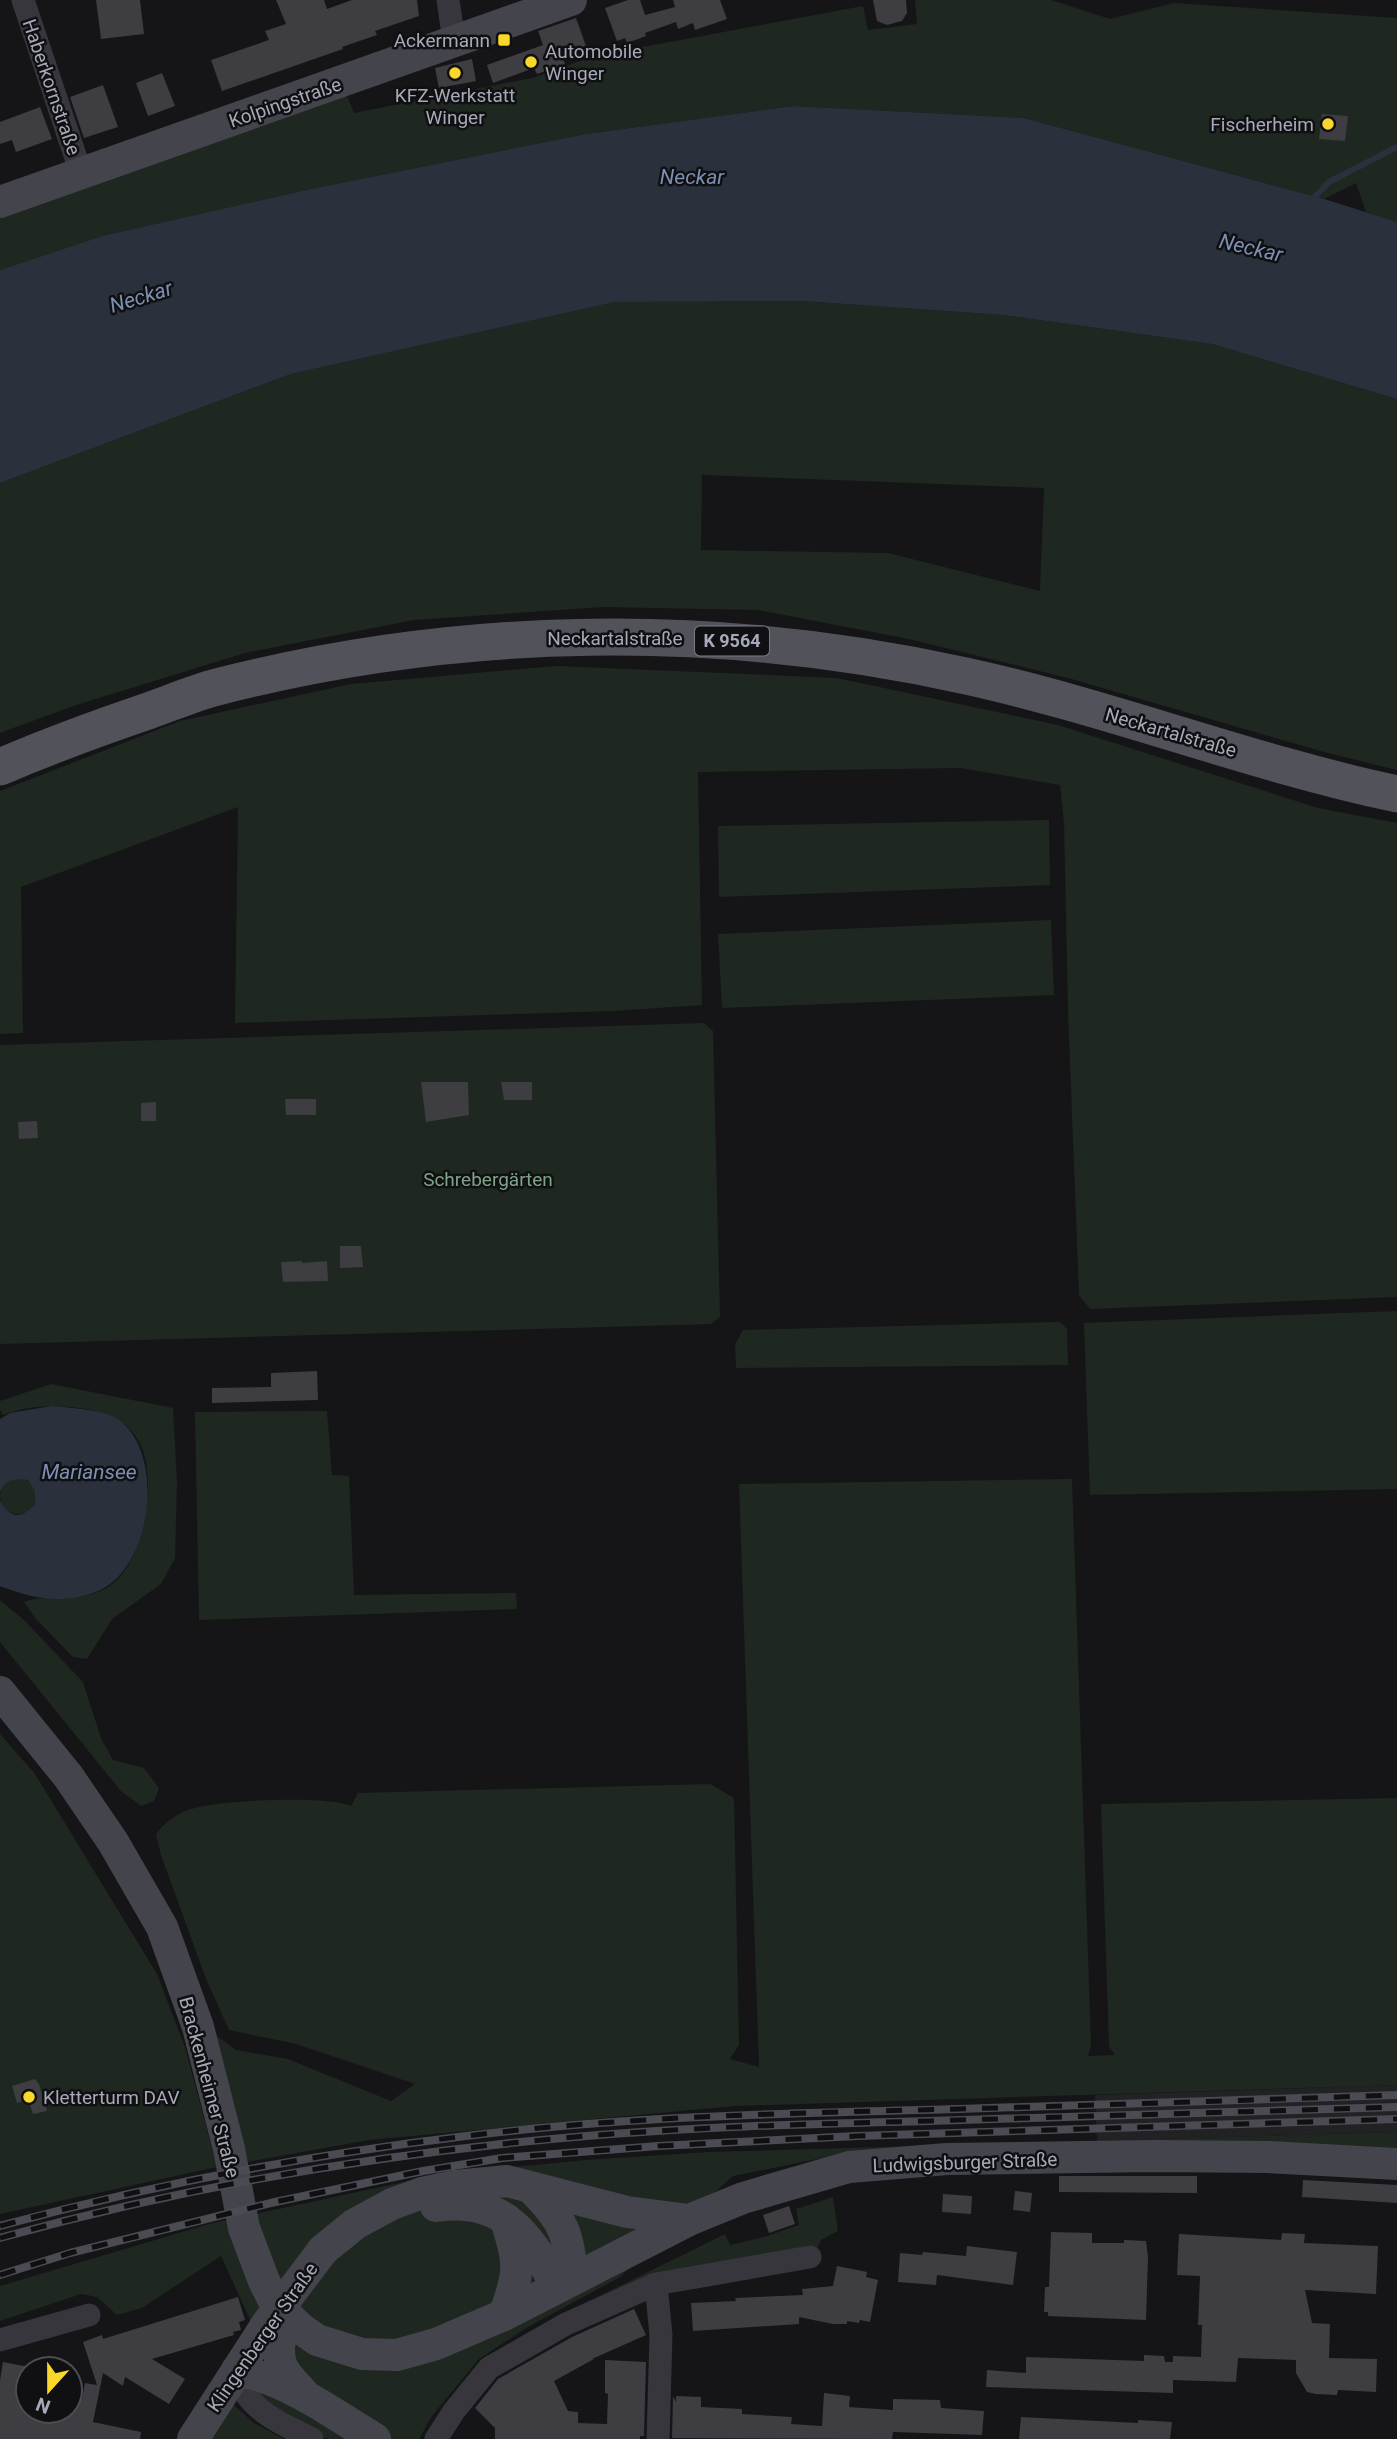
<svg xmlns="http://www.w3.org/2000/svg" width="1397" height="2439" viewBox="0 0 1397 2439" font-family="Roboto,sans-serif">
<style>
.built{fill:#222124}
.green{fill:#1f2721;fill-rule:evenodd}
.water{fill:#2b313c}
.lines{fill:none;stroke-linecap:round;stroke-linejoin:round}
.stream{stroke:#2b313c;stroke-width:6}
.building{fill:#3d3d42}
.street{stroke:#36363c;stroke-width:23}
.secondary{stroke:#44444c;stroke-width:32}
.primary{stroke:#52525b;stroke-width:37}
.rail-casing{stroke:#4b4b53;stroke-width:8}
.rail{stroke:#101012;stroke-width:5;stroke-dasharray:16;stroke-linecap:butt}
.secondary-bridge{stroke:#44444c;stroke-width:32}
.poi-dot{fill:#f9d72b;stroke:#101012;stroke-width:2.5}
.labels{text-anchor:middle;stroke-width:5;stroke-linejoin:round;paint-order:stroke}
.shield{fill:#101012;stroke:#797b86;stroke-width:2}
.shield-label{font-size:18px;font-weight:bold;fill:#a6a9b8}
.poi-label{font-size:19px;fill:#a6a9b8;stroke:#101012;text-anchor:end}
.street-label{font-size:19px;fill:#a6a9b8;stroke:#101012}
.park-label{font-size:19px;fill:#7da486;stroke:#101012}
.water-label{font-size:21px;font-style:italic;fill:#7c90b4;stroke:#101012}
</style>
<rect width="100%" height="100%" fill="#151517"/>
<path class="built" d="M1397,2085v47l-300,9 -2,-46z"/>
<path class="green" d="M915,0h136l59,19 64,-16 223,15v204l-31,-10 -10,-29 -32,16 -300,-81 -231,-12 -207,28 -275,55 -209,47 -102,34v-82l345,-97 9,22 178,-35 62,-22 269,-50 5,24 49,-6z
M802,301l201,14 209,29 185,55v371l-73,-18 -256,-74 -159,-39 -151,-29 -155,-3 -189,13 -169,33 -172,53 -73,27v-250l291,-109 324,-72zM702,475l342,13 -4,103 -152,-38 -187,-3z
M557,666l280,12 221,47 260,83 79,15v474l-307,12 -11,-14 -11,-285 -4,-187 -4,-38 -100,-17 -262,4 4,233 -89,6 -378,12 3,-216 -217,80 2,146 -23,1v-243l180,-70 171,-37z
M1049,820l1,65 -331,12 -1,-71z
M1051,920l3,75 -332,13 -4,-74z
M704,1023l9,8 7,286 -9,7 -711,20v-299z
M1397,1311v178l-307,6 -6,-172z
M1060,1322l7,7 1,36 -332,3 -1,-23 8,-15z
M51,1384l122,24 4,75 -2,75 -14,26 -49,35 -25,40 -14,-2 -37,-38 -12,-17c26,-10 59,3 87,-17 19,-14 27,-39 32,-60 13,-66 3,-112 -72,-118 -24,-2 -45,-1 -68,8l-3,-5v-9z
M327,1411l5,64 17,1 5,119 162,-2 1,16 -318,11 -4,-208z
M0 1496a18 18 0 1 1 36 0a18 18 0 1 1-36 0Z
M1072,1479l19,565 -3,12 27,-1 -6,-9 -8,-242 296,-6v287l-662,21 -366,34 -122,22 -30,-126 19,14 52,9 103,42 24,-17 -119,-40 -67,-14 -23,-51 -45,-124 -5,-21c9,-12 20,-20 35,-25 27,-9 136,-14 160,-3l7,-13 352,-9 24,14 5,247 -9,14 29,8 -20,-583z
M0,1600l24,20 59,62 18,56 12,22 31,8 15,20 -5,13 -13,5 -20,-15 -121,-149z
M0,1734l35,40 122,200 28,73 32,120 -217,47z
M1397,2132v19h-540l-124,25 -113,101 -92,50 -49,32 -47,57 -13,23h-35l-116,-68 -20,-56 -27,-59 -79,52 -25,7 -20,-18 -16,-3 -81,27v-35l209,-62 232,-50 145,-14 123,-8z
M833,2197l5,34 -17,9 -5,10 -249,62 158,-78 5,11 34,-8 35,-12 -3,-16z
M259,2385l56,36 37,18h-23l-24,-8 -51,-35z
M225,2397l29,26 30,16h-83z"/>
<path class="water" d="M793,106l231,12 300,81 73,23v177l-185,-55 -209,-29 -201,-14 -187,1 -324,72 -291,109v-213l102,-34 209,-47 275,-55z
M52,1406c17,2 53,3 67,14 47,34 33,149 -21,171 -35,14 -64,8 -98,-5v-85c11,19 23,17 35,3v-13l-7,-11c-13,-2 -22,-1 -28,12v-73l10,-6z"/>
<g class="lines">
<path class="stream" d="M1311,201l18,-19 68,-35"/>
</g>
<path class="building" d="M96,0h44l4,34 -43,5z
M276,0h48l3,9 25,-9h65l2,16 -44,15 2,4 -35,12 1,2 -121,42 -11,-31 58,-20 -4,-9 21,-7z
M628,0h12l5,15 30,-8 -2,-7h47l7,19 -32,11 -2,-7 -15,6 -2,-7 -31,11 1,3 -19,7 -2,-5 -8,3 -12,-33z
M873,0h33l1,13 -5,8 -15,4 -10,-4z
M576,18l10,28 -24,9 3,9 -28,10 -3,-6 -41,15 -6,-18 56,-20 -5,-14z
M472,59l4,22 -37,7 -4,-20z
M162,73l13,33 -27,10 -12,-33z
M103,85l15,42 -34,11 -14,-41z
M40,107l12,32 -36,13 -4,-12 -12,4v-22z
M1322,114l26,2 -3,25 -26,-2z
M421,1082h47l1,33 -43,7z
M501,1082h31v18h-28z
M285,1099h31v16h-30z
M156,1102v19h-15v-18z
M37,1121l1,17 -19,1 -1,-17z
M340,1246h21l2,21 -23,1z
M302,1261v2l25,-2 1,20 -45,1 -2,-20z
M317,1371l1,29 -106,3v-15l59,-1v-14z
M35,2079l4,5 8,27 -14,3 -5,-15 -11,4 -5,-17z
M1059,2176h138v17l-138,-1z
M1303,2180l94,5v18l-95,-6z
M1015,2191l17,2 -2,19 -17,-2z
M943,2194l29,2 -1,18 -29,-2z
M789,2206l6,18 -26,9 -6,-18z
M1051,2232l41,1v10h32v-3l22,1 2,16 -2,63 -98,-4v-4h-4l1,-25h4z
M1282,2233l23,1 -1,9 74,3 -2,48 -71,-4 7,33 18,1 -1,34 48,1 -1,33 -38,-2 -1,5 -21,-1 -9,-2 -11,-19v-13l-58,-2 -2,24 -63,-2v13l-187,-6 1,-17 39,3v-16l118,4v-6l20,1 1,6h8v-6l28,1 1,-32h-4l2,-49 -23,-1 2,-41 102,6z
M967,2246l50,6 -4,33 -76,-10 -1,10 -38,-3 2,-29 22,2 1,-3 43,4z
M837,2266l30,6 -1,5 12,3 -8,42 -10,-2 -1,3 -12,-2v3h-14l-34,-7v7l-106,7 -2,-28 45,-2 -1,-3 68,-3 -1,-6 31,-3z
M238,2297l7,23 -6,2 2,8 -8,2 1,3 -82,24 33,20 -16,25 -44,-27 -2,9 -20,-13 -10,49 48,10 -1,7h-140v-59l3,-18 26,5 -8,43 43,10 1,-9h5v-14l12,2 3,-16 12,2 -14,-43 19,-7 1,4z
M634,2309l12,26 -54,24h2l-40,22 14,30 10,1v11l29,1 1,-30 -3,-1v-33l41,2 -2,74h-4v3h-145v-11l-20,-20 23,-29 74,-42z
M824,2393l26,3 -1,11 44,3v-11l47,1 1,8 43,3 -2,24 -89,-3 -1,7 -220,-1 1,-42 3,6v-6l25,1v10l41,2v5l50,3 -1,7 31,2z
M1021,2417l117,6v-3l34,2 -2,17h-151z"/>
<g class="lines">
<path class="street" d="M23,0l58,173
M448,0l6,41
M656,2284l5,51 -3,104
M0,2340l89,-25
M237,2370c2,7 3,15 7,21 14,24 45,36 68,48
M436,2439l18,-28 35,-43 77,-44 90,-40 154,-27"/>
<path class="secondary" d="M0,202l571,-202
M0,1692l68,84 45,66 49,85 36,100 31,122 15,79 20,53 12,24 24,23 17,12 45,14 35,1 39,-11 68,-29 185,-95 54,-22 106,-31 98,-8 207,-3 114,1 129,7
M531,2188c33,32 38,46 41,92
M436,2206c66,-10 93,28 121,81
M323,2250l32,-26 37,-20 30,-11 33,-7 52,-5 120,31 62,8
M504,2315c17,-44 15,-51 2,-96
M280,2337c-4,30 4,35 23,56
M237,2370c50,9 95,43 138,69
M193,2439l74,-115"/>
<path class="primary" d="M0,767c49,-21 98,-39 148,-56 23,-8 46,-18 69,-24 246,-63 501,-66 749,-11 146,32 285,87 431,118"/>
<defs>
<path id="rail" d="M0,2226c150,-41 303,-70 458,-89 165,-21 334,-24 501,-28 146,-4 292,-9 438,-14
M0,2238c184,-51 373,-83 563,-100 122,-11 245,-14 367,-17 156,-5 312,-9 467,-14
M0,2275l70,-22 205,-51 148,-31 79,-13 156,-12 199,-10 540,-17"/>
</defs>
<use href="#rail" class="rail-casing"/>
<use href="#rail" class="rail"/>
<path class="secondary-bridge" d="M267,2324l56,-74"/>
</g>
<g class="poi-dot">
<rect x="497" y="33" width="14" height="14" rx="3.5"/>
<circle cx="531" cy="62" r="7"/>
<circle cx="455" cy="73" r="7"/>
<circle cx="1328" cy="124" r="7"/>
<circle cx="29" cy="2097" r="7"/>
</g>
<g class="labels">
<rect class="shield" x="695" y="626.5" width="74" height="29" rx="5"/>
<g class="shield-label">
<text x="732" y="647">K 9564</text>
</g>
<g class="poi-label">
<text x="490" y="47">Ackermann</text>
<text x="545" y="58" text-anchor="start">Automobile<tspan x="545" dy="22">Winger</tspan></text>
<text x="455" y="102" text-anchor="middle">KFZ-Werkstatt<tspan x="455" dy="22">Winger</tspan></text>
<text x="1314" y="131">Fischerheim</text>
<text x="43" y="2104" text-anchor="start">Kletterturm DAV</text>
</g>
<g class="street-label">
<text transform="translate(52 87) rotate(71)" y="7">Haberkornstraße</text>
<text transform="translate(285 102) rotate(-19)" y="7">Kolpingstraße</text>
<text x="615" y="645">Neckartalstraße</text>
<text transform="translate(1171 732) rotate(16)" y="7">Neckartalstraße</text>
<text transform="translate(210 2087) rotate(75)" y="7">Brackenheimer Straße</text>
<text transform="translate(965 2162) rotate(-2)" y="7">Ludwigsburger Straße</text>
<text transform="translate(262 2337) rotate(-55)" y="7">Klingenberger Straße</text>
</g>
<g class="park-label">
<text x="488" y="1186">Schrebergärten</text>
</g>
<g class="water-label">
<text x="692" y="184">Neckar</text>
<text transform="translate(1251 248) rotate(13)" y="7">Neckar</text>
<text transform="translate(141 297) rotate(-17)" y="7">Neckar</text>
<text x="89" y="1479">Mariansee</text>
</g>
</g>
<g transform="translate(49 2390) rotate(201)"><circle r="33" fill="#101012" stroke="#4c4d54" stroke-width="2"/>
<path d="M0-5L12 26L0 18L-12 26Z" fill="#f9d72b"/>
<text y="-10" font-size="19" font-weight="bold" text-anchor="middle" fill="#a6a9b8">N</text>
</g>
</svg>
